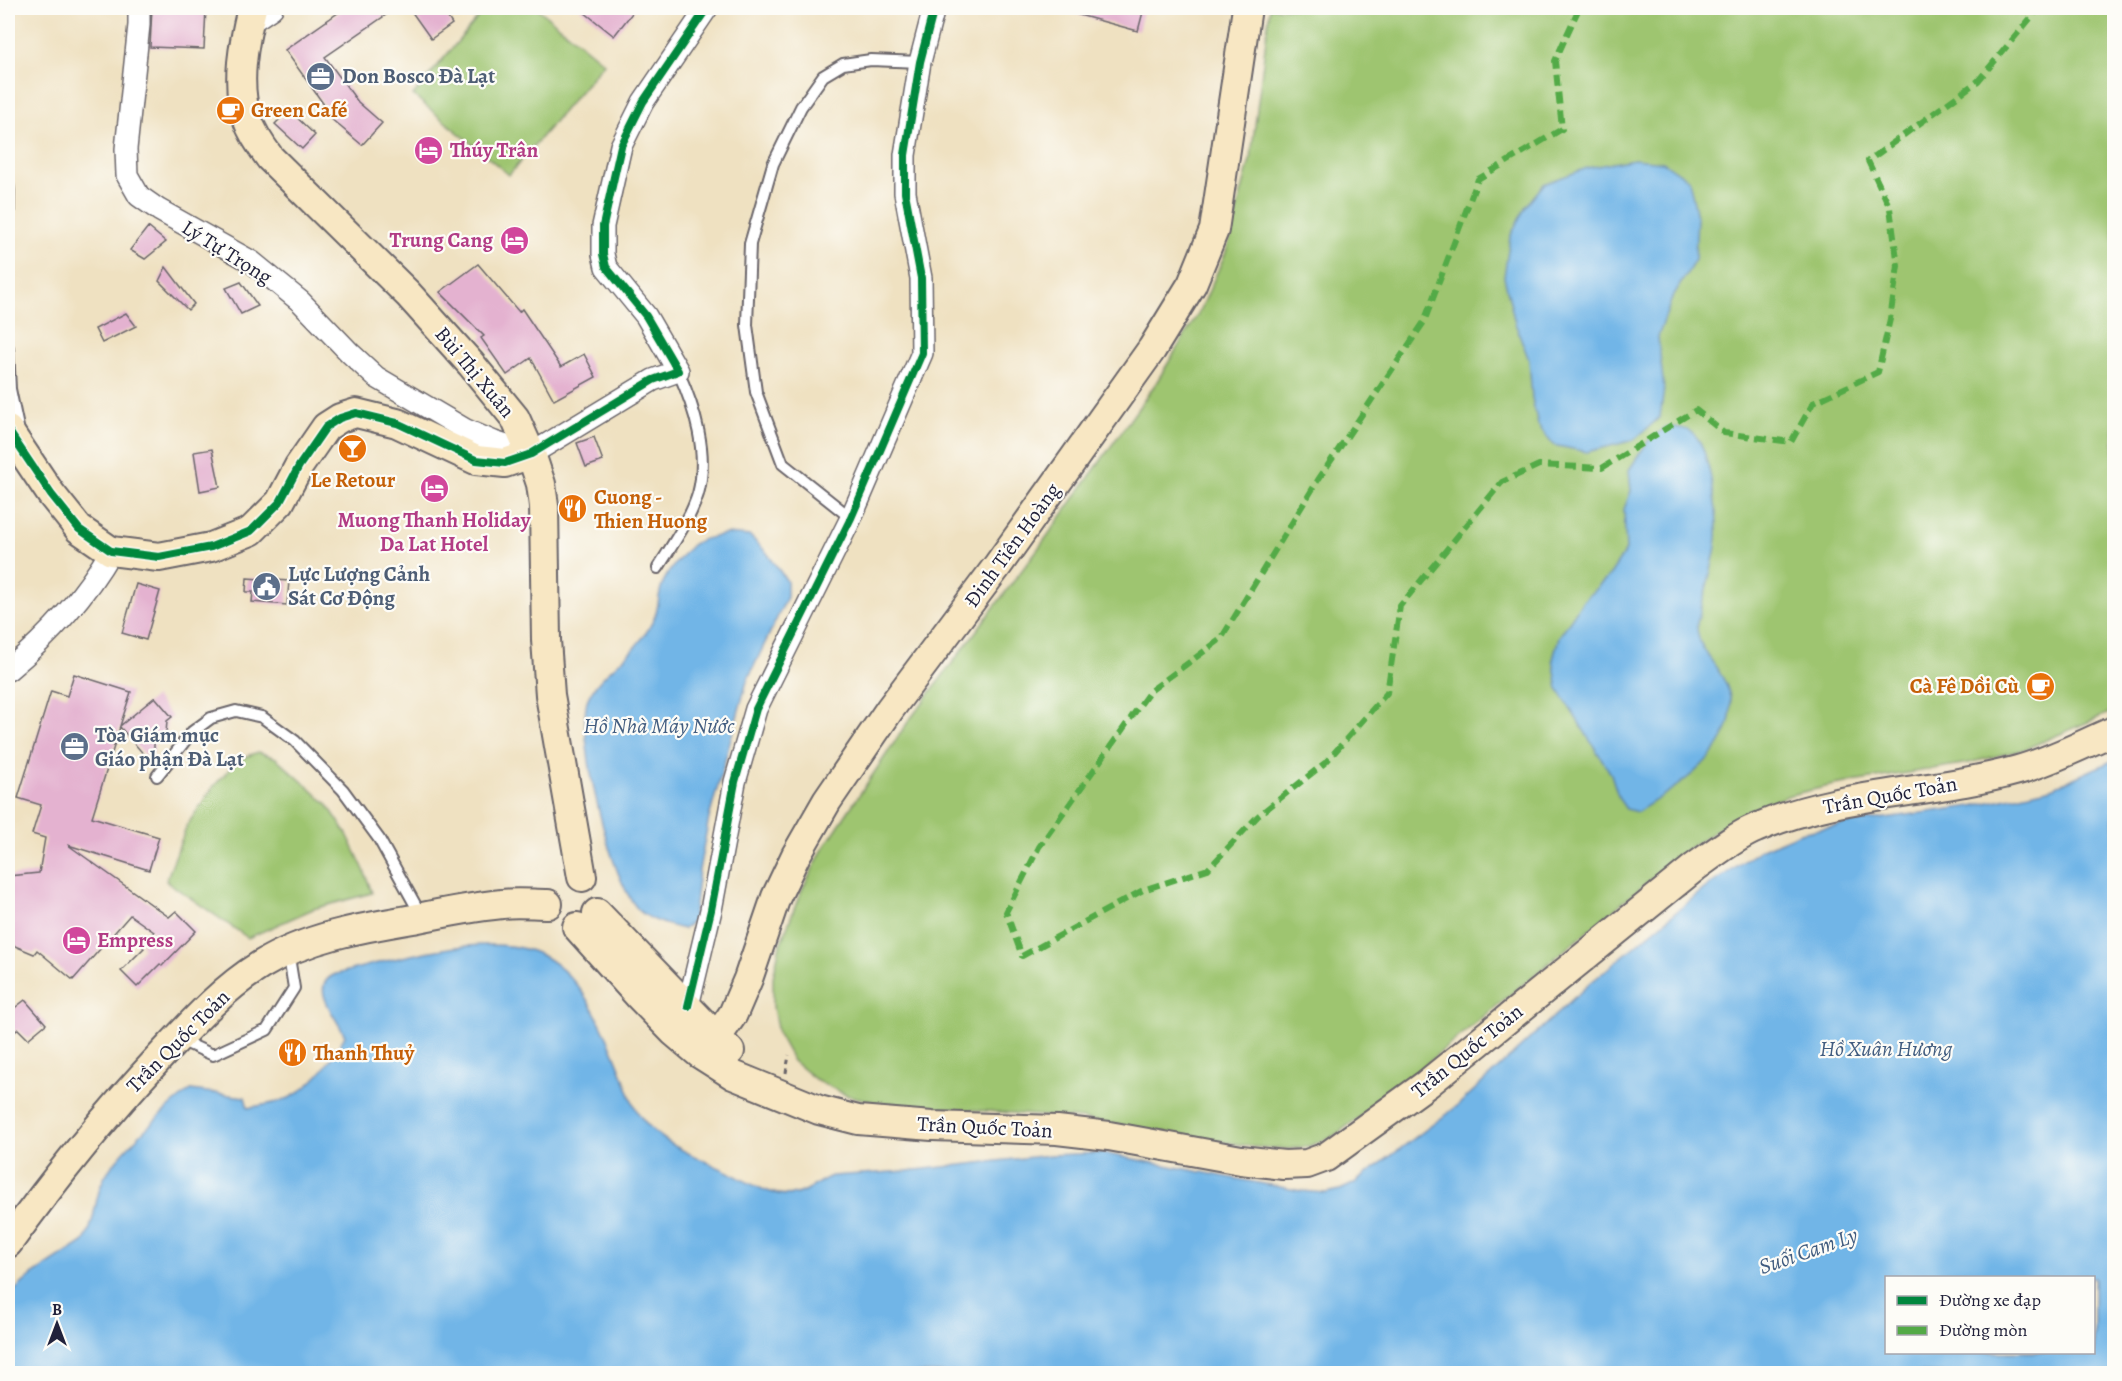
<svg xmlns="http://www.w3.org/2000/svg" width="2122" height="1381" viewBox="0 0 2122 1381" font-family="Alegreya,serif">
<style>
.green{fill:#9ec570;stroke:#607456;stroke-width:1.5}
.water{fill:#71b5e7;stroke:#4a6c91;stroke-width:1.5;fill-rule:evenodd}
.building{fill:#e4b2d0}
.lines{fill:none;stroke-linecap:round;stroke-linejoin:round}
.lane-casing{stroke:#6a656a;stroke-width:14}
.street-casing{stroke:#6a656a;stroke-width:24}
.secondary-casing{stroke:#6a656a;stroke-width:32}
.path{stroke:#6a656a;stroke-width:3;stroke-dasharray:4.5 4.5;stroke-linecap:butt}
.lane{stroke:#fff;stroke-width:10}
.street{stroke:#fff;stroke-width:21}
.secondary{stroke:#f8e7c3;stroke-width:28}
.quiet{stroke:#53aa46;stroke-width:6;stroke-dasharray:12 6;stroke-linecap:butt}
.cycleway-casing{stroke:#fdfcf7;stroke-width:11}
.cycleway{stroke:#00873e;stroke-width:8}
.labels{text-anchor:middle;stroke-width:4.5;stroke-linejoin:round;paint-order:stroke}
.service-label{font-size:21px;font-weight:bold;fill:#4e5e75;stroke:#fdfcf7;text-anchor:start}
.food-label{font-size:21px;font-weight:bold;fill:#c56008;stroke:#fdfcf7;text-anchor:start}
.hotel-label{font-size:21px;font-weight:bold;fill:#b23c85;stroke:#fdfcf7;text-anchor:start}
.street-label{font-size:21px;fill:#22223b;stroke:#fdfcf7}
.water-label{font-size:22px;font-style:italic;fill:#425d80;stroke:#fdfcf7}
</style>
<rect width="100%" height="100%" fill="#fdfcf7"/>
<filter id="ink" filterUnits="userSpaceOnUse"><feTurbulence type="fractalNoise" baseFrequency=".0167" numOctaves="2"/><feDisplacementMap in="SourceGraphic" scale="12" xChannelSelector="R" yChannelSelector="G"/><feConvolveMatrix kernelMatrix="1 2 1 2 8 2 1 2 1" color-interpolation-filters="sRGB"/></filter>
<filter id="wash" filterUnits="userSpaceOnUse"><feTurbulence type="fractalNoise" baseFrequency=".008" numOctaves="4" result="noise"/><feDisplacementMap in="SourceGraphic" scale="24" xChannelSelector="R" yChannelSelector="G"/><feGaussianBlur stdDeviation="1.35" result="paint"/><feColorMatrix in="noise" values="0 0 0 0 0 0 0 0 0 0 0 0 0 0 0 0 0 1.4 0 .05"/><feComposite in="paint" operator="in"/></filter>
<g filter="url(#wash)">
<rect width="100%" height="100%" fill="#efe1c1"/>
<path class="green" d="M486,8h51l67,55 -95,112 -96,-80z
M1270,8h844v703l-89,38 -56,14 -135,22 -44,10 -47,18 -54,35 -318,261 -39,28 -23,9 -20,3 -34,-2 -173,-28 -206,-17 -30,-7 -31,-16 -22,-18 -15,-27 -5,-27v-30l7,-32 20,-51 23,-45 85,-127 135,-180 113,-159 45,-74 25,-57 25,-96z
M258,752l18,6 51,46 20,30 17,36 8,23 -59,16 -65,29 -82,-57 21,-56 27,-39 24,-26z"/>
<path class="water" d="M1634,159l29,3 26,18 8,37 -2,43 -23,38 -14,39 6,52 -4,28 -26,23 -47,12 -34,-7 -15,-20 -6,-27 -3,-38 -14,-37 -11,-46 6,-40 16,-31 18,-22 43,-16z
M1666,427c12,0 25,1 32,12 12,18 20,76 19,98 -1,19 -11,52 -16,71 -1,6 -5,12 -4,18 0,33 40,47 33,91 -7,43 -59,74 -93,95l-11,-3 -7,-10 -8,-25 -53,-85 -5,-30 6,-22 24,-36 26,-25 17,-26 -2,-41 7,-18 -2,-21 19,-29z
M726,534l24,2 17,17 20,28v16l-40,84 -38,137 -10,52 -6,51 -9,8c-14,-3 -30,-7 -42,-16 -31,-24 -65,-175 -55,-212 6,-20 35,-39 48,-54 7,-8 16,-21 20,-31 4,-10 3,-21 7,-31 6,-14 19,-29 30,-40 7,-7 24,-8 34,-11z
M2114,760v613h-2106v-77l24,-21 51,-33c12,-16 11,-42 20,-62 11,-23 66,-75 88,-90l54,7 3,11c13,-3 28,-4 41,-10 25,-12 43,-38 56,-62 -7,-17 -39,-51 -9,-62 54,-14 142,-41 196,-23 49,17 74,81 91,125 5,13 9,30 18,41 20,27 54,39 83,53 23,11 51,31 76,23 12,-4 20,-13 32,-17l75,-5 143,-16 52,-2 199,38 25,2 14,-3 13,-6 103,-77 133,-123 115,-95 56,-39 40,-17 49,-10 123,-17 80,-18zM1886,1278h208v74h-208z"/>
<g id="blocks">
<path class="building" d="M152,8h54l-2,41 -54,-2z
M345,8h51l-71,49 33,45 24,21 -20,22 -32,-27 2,-2 -47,-66z
M409,8h47l-10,7 6,9 -21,15z
M579,8h57l-22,28z
M1069,8h75l-6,23 -70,-19z
M289,110l26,25 -13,14 -27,-25z
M148,227l18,15 -21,17 -15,-9z
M478,264l41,48 3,-3 39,58 23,-13 12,23 -42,23 -23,-42 -24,17 -26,-37 3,-2 -44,-44z
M166,267l28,37 -6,6 -29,-29z
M241,282l17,24 -17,8 -15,-26z
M126,313l10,13 -34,17 -7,-14z
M594,437l9,24 -17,6 -9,-24z
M212,449l8,38 -20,4 -6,-39z
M247,578l42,3 -2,24 -35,-3 1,-10h-7z
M136,584l24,7 -14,49 -24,-7z
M74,674l57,18 -11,34 35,-29 17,20 -5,4 -1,12 -12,10v8l-2,4 -6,2 -26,-30 -28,90 67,20 -10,33 -81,-25 101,72 7,-6 20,20 -34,35 -2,-2 -23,23 -16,-16 23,-23 -3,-3 13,-13 -24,-17 -57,65 -36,-30 -3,4 -19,-8 -7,1v-71l31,-3 6,-35 -13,-4 9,-29 -23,-7 33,-107 16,5z
M25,1000l21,24 -18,15 -10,-10 -10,9v-25z"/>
</g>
</g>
<g filter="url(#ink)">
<use href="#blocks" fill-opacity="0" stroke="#6a656a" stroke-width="1.5"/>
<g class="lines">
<defs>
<path id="lane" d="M8,184l1,7 -1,62
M8,348l2,41 9,43
M851,518l-68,-54 -27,-72 -9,-67 3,-81 23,-80 28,-57 22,-31 20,-12 28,-4 49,2
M658,568c14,-23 32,-48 40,-74 11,-41 -3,-85 -20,-123
M157,776l35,-44 19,-14 25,-7 26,6 33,24 48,49 36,49 43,78
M180,1040l33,15 54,-25 27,-42 -6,-37"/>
<path id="street" d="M139,8v17l-13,124 1,26 12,21 20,14 93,52 49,40 49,51 26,24 90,53 28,12 37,12 122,-74 25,-9 -32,-55 -40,-49 -3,-13v-28l18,-80 22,-44 64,-94
M248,24l24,-16
M8,670c41,-34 76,-72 103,-119
M688,1006l23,-96 24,-128 21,-73 95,-191 71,-165 -1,-75 -16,-85v-38l15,-93 14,-54"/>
<path id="secondary" d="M252,8c-8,33 -17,76 -5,110 5,15 14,28 23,40l138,136 63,70 44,54 16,36 10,30 3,22 2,134 4,55 32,182
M8,430l43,64 28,35 32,22 48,6 52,-10 40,-16 29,-29 19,-36 27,-39 14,-9 16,-5 41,10 79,37 29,3 26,-9
M597,913l133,138
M577,927l62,69 35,36 26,22 33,21 86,35 39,10 74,6 125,4 52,6 132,24 43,5 23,-1 19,-7 101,-73 268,-217c20,-14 39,-30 61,-39 82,-36 176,-34 262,-58 33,-9 65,-26 96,-39
M700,1054l17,-17 16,-23 15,-35 28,-82 20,-42 31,-54 63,-92 108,-144 154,-216 40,-65 22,-54 33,-222
M8,1243c47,-65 97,-127 152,-186 31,-33 62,-68 101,-92 46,-28 99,-37 152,-46 29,-6 59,-12 89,-15 15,-2 31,0 46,0"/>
</defs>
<use href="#lane" class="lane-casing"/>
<use href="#street" class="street-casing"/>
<use href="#secondary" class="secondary-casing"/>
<path class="path" d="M786,1073l3,-18"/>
<use href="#lane" class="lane"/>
<use href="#street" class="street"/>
<use href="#secondary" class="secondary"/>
<path class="quiet" d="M1579,8l-24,53 7,68 -84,50 -54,143 -106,158 -97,159 -71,52 -111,156 -33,65 16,44 121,-66 65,-21 50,-53 68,-54 61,-69 13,-87 102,-124 37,-17 63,3 94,-58 28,23 67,9 22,-39 65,-31 12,-53 8,-53 -8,-58 -22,-47 110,-80 61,-73"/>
<defs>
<path id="cycleway" d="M8,430l43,64 28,35 32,22 48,6 52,-10 40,-16 29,-29 19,-36 27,-39 14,-9 16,-5 41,10 79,37 29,3 26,-9 122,-74 25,-9 -32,-55 -40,-49 -3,-13v-28l18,-80 22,-44 64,-94
M688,1006l23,-96 24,-128 21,-73 95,-191 71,-165 -1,-75 -16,-85v-38l15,-93 14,-54"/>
</defs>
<use href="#cycleway" class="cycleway-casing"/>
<use href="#cycleway" class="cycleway"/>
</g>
</g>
<defs>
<symbol id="office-disc" viewBox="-11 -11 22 22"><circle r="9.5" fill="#5c6f8a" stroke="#fdfcf7"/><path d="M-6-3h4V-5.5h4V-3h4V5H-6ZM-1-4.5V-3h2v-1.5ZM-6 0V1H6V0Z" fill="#fff"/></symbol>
<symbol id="cafe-disc" viewBox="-11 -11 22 22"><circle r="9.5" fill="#e8710a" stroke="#fdfcf7"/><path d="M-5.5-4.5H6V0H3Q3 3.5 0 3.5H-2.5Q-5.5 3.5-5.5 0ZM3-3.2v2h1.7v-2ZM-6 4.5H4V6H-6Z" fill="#fff"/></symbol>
<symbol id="hotel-disc" viewBox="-11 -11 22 22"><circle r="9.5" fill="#d1479c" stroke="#fdfcf7"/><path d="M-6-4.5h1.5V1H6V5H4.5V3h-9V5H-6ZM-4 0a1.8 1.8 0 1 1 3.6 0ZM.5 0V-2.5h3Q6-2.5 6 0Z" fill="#fff"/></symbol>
<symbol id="bar-disc" viewBox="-11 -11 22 22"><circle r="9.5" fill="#e8710a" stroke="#fdfcf7"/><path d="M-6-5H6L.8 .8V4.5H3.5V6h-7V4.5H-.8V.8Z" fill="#fff"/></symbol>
<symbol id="restaurant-disc" viewBox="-11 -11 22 22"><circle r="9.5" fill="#e8710a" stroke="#fdfcf7"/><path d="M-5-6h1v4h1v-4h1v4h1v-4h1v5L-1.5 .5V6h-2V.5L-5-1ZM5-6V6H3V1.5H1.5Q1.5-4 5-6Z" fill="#fff"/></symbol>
<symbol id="civic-disc" viewBox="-11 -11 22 22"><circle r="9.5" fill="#5c6f8a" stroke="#fdfcf7"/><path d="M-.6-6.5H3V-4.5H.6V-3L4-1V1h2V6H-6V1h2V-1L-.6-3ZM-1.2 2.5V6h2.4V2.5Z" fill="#fff"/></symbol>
</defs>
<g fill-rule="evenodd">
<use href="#office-disc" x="304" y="60" width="33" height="33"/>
<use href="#cafe-disc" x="214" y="94" width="33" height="33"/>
<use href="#hotel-disc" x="412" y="134" width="33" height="33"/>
<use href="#hotel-disc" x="498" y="224" width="33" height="33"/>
<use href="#bar-disc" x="336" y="432" width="33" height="33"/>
<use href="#hotel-disc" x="418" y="472" width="33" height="33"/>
<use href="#restaurant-disc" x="556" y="492" width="33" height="33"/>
<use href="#civic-disc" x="250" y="570" width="33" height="33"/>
<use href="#cafe-disc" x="2024" y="670" width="33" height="33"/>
<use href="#office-disc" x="58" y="730" width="33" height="33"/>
<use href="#hotel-disc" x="60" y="924" width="33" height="33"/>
<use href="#restaurant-disc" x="276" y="1036" width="33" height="33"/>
</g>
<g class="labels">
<g class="service-label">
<text x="342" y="83">Don Bosco Đà Lạt</text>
<text x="288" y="581">Lực Lượng Cảnh<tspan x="288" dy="24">Sát Cơ Động</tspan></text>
<text x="95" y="742">Tòa Giám mục<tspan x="95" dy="24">Giáo phận Đà Lạt</tspan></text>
</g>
<g class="food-label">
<text x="251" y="117">Green Café</text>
<text x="353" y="487" text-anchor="middle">Le Retour</text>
<text x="594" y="504">Cuong -<tspan x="594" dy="24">Thien Huong</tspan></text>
<text x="2019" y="693" text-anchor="end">Cà Fê Dồi Cù</text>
<text x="313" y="1060">Thanh Thuỷ</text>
</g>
<g class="hotel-label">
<text x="450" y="157">Thúy Trân</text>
<text x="493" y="247" text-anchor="end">Trung Cang</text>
<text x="434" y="527" text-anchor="middle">Muong Thanh Holiday<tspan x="434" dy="24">Da Lat Hotel</tspan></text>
<text x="97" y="947">Empress</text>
</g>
<g class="street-label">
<text transform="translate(227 252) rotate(32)" y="7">Lý Tự Trọng</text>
<text transform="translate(475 372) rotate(50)" y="7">Bùi Thị Xuân</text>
<text transform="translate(1012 545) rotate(-54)" y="7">Đinh Tiên Hoàng</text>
<text transform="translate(1890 795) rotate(-10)" y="7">Trần Quốc Toản</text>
<text transform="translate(178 1041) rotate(-45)" y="7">Trần Quốc Toản</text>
<text transform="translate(1467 1051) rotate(-39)" y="7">Trần Quốc Toản</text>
<text transform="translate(985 1127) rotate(3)" y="7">Trần Quốc Toản</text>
</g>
<g class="water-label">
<text x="659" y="733">Hồ Nhà Máy Nước</text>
<text x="1886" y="1056">Hồ Xuân Hương</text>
<text transform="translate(1808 1250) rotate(-19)" y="8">Suối Cam Ly</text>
</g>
</g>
<rect width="2122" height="1381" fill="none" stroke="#fdfcf7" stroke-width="30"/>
<rect x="1885" y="1276" width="210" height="78" fill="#fdfcf7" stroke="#a5a5ac" stroke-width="1.5"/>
<rect x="1897" y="1296" width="30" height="9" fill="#00873e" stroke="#a5a5ac" stroke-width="1.5"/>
<text x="1939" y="1306" font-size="18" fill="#22223b">Đường xe đạp</text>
<rect x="1897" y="1326" width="30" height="9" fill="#53aa46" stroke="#a5a5ac" stroke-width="1.5"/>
<text x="1939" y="1336" font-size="18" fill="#22223b">Đường mòn</text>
<g transform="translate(57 1324)" stroke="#fdfcf7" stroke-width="4.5" paint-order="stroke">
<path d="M0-4.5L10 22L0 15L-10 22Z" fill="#22223b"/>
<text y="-9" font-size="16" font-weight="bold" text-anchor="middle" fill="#22223b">B</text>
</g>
</svg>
